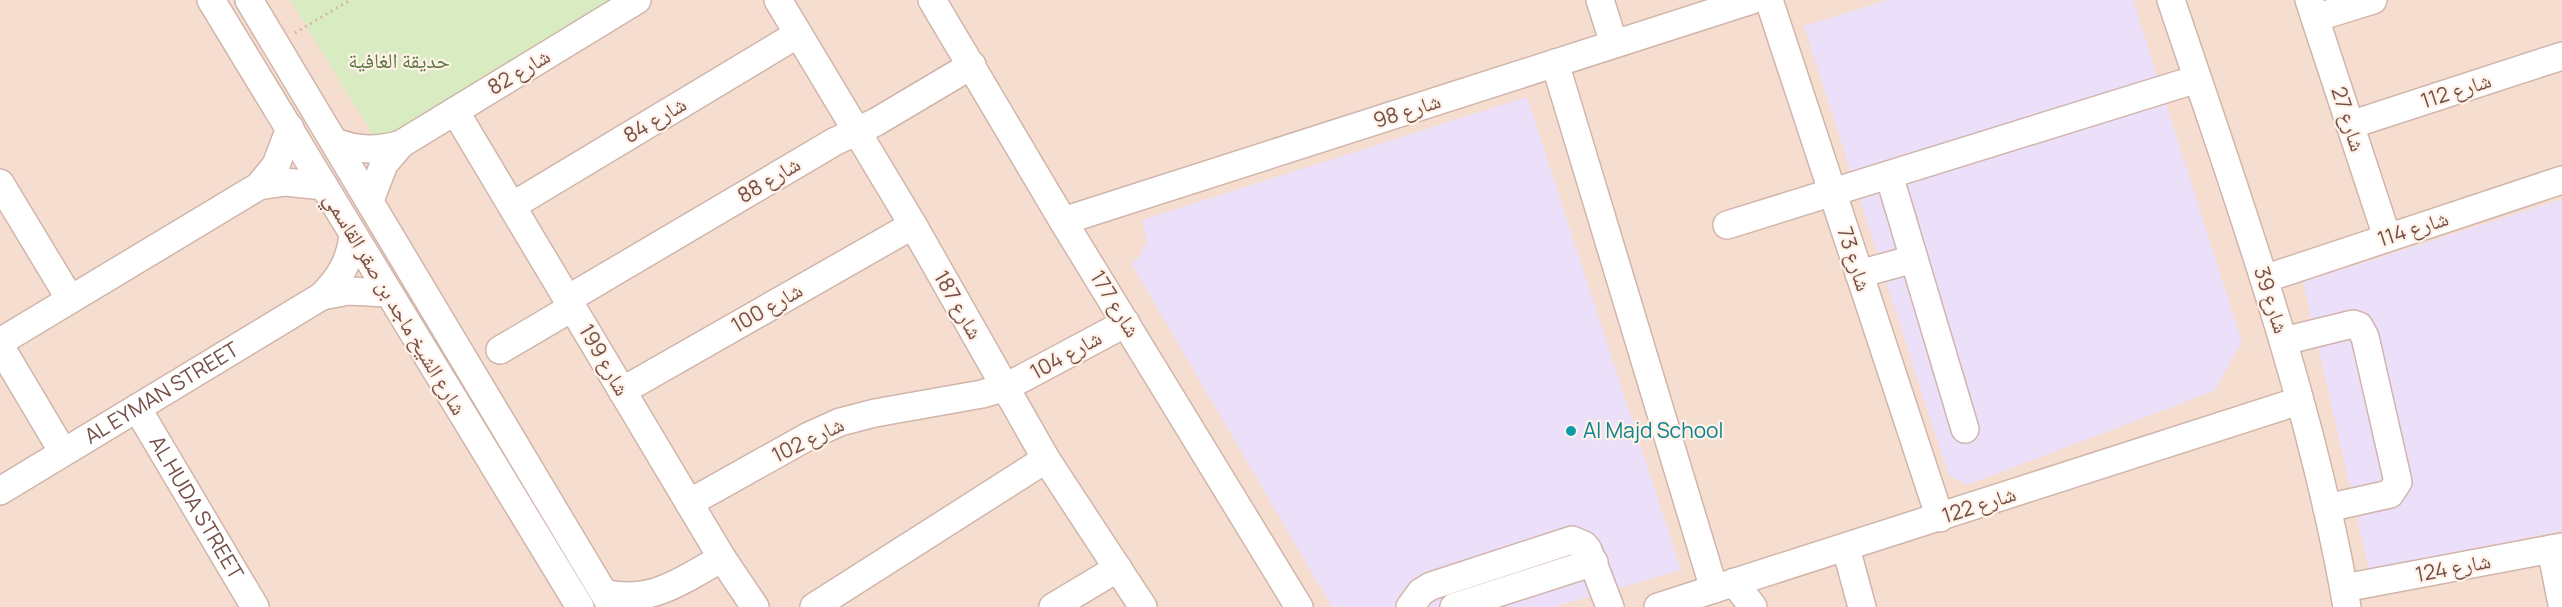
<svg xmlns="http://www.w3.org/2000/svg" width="2562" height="607" viewBox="0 0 2562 607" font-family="Manrope,'Noto Naskh Arabic',sans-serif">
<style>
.residential{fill:#f5ded0}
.education{fill:#ebdff9}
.green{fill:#d9ebc0}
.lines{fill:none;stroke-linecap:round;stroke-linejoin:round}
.minor-casing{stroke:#d1b5ab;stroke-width:30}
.path{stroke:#d8a99c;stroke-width:3;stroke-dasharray:1.5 4.5;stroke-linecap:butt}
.minor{stroke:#fff;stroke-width:27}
.culture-dot{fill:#0f9aa8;stroke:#fff2e9;stroke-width:2}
.labels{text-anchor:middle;stroke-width:4.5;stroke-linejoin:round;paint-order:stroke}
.park-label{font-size:21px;fill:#58763c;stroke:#fff2e9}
.street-label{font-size:21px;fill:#755047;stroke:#fff2e9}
.culture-label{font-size:21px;fill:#0d838f;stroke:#fff2e9;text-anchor:start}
</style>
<rect width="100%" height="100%" fill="#fdeee2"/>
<path class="residential" d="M0,0h2562v607h-2562z"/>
<path class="education" d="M1888,0h245l109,342 -28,49 -247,94 -19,-11 -144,-448z
M1527,97l154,473 -127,37h-222l-201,-344 8,-5 8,-18 -5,-20z
M2562,199v332l-193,38 -66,-287z"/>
<path class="green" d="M290,0h321l-231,146z"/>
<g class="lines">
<defs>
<g id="minor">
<path d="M211,0l369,607"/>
<path d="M249,0l363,607"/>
<path d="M778,0l135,225 133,234 97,148"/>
<path d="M932,0l131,221 236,386"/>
<path d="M1600,0l14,44"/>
<path d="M1769,0l171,518"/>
<path d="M2171,0c67,199 140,399 176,607"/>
<path d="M2309,0l78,237"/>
<path d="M2315,18l58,-18"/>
<path d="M1555,63l159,526"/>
<path d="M455,111l267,447 33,49"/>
<path d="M2350,125l212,-69"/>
<path d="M335,142c23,9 43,9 66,2l236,-144"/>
<path d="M1889,175l76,254"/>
<path d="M0,183l70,116"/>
<path d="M259,186l17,-21 14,-37"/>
<path d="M370,200l14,-36 17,-20"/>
<path d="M512,206l286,-172"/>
<path d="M1063,221l689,-221"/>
<path d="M1727,225l470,-146"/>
<path d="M1859,274l55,-15"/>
<path d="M2264,279l298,-99"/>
<path d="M322,296l26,-5 40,2"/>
<path d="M568,299l266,-157 42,-20 96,-57"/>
<path d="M2284,341l69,-17 6,2 6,11 33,145 -8,12 -63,14"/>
<path d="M0,342l259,-156 26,-4 39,4"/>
<path d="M0,346l63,106"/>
<path d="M500,350l73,-43"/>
<path d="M622,391l291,-166"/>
<path id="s1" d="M137,408l118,199"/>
<path id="s2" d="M0,491l322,-195c18,-18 28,-35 31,-60"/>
<path d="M689,503l118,-66 33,-15 35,-9 107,-19 24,-7 120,-64"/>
<path d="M1846,548l16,59"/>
<path d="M2551,549l11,55"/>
<path d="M1734,582l19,25"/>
<path d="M2344,588l218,-41"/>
<path d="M604,593c47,12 79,-13 118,-35"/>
<path d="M814,607l232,-148"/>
<path d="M1053,607l65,-39"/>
<path d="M1410,607l11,-15 10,-6 141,-46 12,5 4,5 22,57"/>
<path d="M1454,607l140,-45"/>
<path d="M1658,607l641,-206"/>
</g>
</defs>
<use href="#minor" class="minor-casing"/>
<path class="path" d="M295,33l55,-33"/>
<use href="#minor" class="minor"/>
</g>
<circle class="culture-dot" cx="1571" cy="431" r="6"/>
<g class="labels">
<g class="park-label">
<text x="399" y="68">حديقة الغافية</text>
</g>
<g class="street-label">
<text transform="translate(519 72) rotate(-31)" y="7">شارع 82</text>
<text transform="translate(2456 91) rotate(-18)" y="7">شارع 112</text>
<text transform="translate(1407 111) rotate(-18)" y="7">شارع 98</text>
<text transform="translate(2348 119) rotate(72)" y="7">شارع 27</text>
<text transform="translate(655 120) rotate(-31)" y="7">شارع 84</text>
<text transform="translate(769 180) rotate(-31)" y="7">شارع 88</text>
<text transform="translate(2413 229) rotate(-18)" y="7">شارع 114</text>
<text transform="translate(1854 259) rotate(72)" y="7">شارع 73</text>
<text transform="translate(2271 300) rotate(72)" y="7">شارع 39</text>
<text transform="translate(395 304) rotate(59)" y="7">شارع الشيخ ماجد بن صقر القاسمي</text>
<text transform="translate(1115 304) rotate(58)" y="7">شارع 177</text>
<text transform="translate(958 305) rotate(60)" y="7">شارع 187</text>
<text transform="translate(767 308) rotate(-30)" y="7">شارع 100</text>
<text transform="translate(1066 355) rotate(-29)" y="7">شارع 104</text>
<text transform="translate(604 360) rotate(60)" y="7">شارع 199</text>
<text dy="7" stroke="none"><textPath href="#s2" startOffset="189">AL EYMAN STREET</textPath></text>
<text transform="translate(808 440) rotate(-26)" y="7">شارع 102</text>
<text transform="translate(1979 505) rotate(-18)" y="7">شارع 122</text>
<text dy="7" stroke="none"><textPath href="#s1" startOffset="116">AL HUDA STREET</textPath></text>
<text transform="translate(2453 568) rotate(-11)" y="7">شارع 124</text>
</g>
<g class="culture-label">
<text x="1583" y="438">Al Majd School</text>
</g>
</g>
</svg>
